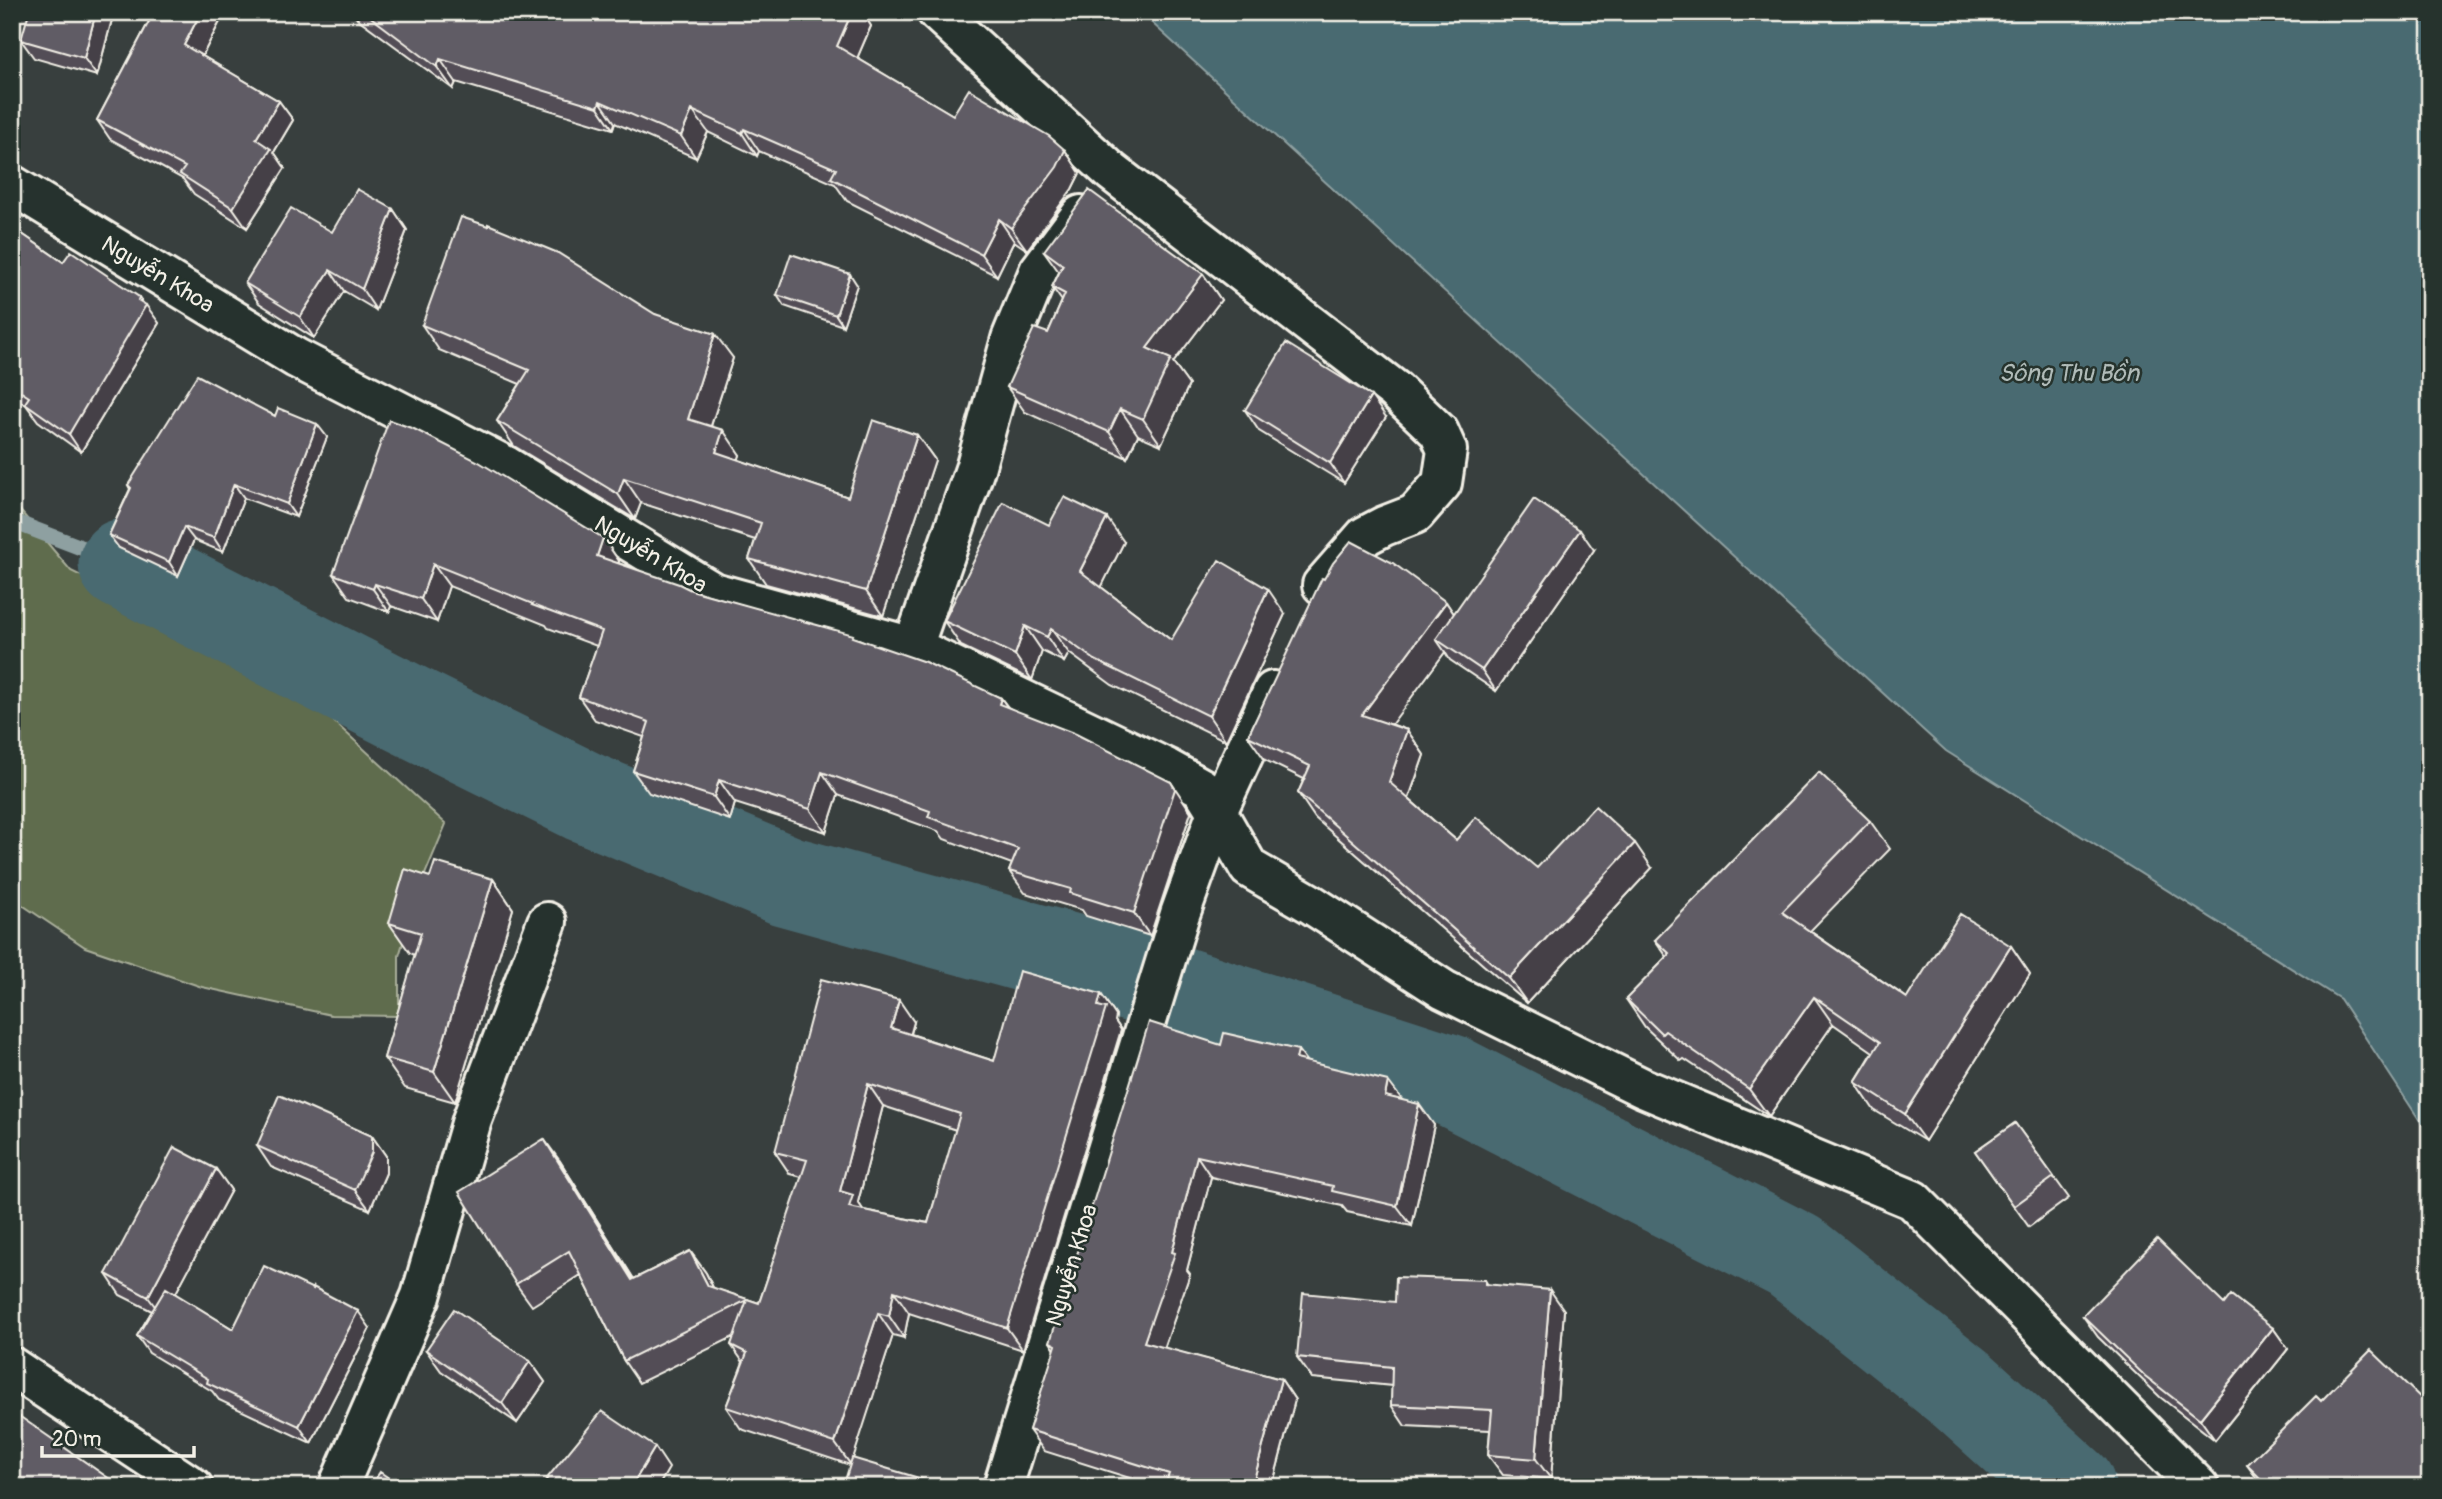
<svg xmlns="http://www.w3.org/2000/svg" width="2442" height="1499" viewBox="0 0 2442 1499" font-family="Pangolin,sans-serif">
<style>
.green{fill:#5e6c4d;stroke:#a9ae9a;stroke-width:2}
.water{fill:#4a6a71;stroke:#8ea0a1;stroke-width:2}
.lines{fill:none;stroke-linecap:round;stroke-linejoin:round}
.stream{stroke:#8ea0a1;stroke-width:16}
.river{stroke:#4a6a71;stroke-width:91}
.minor-casing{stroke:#f4f1e8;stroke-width:44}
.minor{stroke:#26332d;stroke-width:38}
.wall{fill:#534e57;stroke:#f4f1e8;stroke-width:2;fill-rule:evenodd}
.shaded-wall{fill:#444047;stroke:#f4f1e8;stroke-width:2}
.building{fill:#615b65;stroke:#f4f1e8;stroke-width:2;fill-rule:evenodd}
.labels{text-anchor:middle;stroke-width:5;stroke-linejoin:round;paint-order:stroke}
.street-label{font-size:23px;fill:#f4f1e8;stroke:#26332d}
.water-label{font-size:24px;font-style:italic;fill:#b0bbb8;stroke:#26332d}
</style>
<rect width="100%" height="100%" fill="#383f3e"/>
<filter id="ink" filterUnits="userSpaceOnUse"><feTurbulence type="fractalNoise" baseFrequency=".0143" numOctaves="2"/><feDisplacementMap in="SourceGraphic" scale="14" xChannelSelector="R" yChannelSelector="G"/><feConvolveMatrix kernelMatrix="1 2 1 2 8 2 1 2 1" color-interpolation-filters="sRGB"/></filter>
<g filter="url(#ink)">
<path class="green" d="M12,501l59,70 213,105 162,148 -25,60 -22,72v60l-68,-1 -129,-28 -117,-40 -73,-49z"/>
<path class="water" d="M1140,12h1290v1124l-90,-137 -394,-248z"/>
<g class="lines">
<path class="stream" d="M12,521l112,43"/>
<path class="river" d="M124,564l283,145 178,88 202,84 331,91 330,107 346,177 170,135 106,96"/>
<defs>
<path id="minor" d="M937,12l175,160 283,218 44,42 8,18 -5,33 -27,31 -31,12 -19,10 -43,49
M12,185l284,173 210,108 207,126 200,55 253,121 36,20 15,24 -37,102 -177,573
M913,647l62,-178 36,-130 28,-68 42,-56
M1273,691l-56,121 32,56 62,36 133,86 199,98 270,112 286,287
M12,1367l181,120
M338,1487l83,-191 51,-176 75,-198"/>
</defs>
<use href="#minor" class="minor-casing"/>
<use href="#minor" class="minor"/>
</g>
<path class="wall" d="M114,12l-17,64 -63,-18 -13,-18z
M154,12h71l-23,44 77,45 14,19 -19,32 11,16 -38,60 -53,-34 -11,-15 -73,-40 -13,-19z
M352,12h510l9,14 -14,32 96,57 112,35 15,23 -8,16 -45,61 -13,-9 -17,35 -150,-75 -12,-17 -76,-33 -2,5 -49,-24 -12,26 -81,-35 -2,6 -157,-47 -3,7 -99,-73z
M393,209l14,21 -31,80 -32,-19 -30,47 -55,-35 -14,-20 87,-51z
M12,227l51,35 80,41 16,20 -78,129 -43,-31 -12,-16 -14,-9z
M1044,251l159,23 18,26 -48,63 16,22 -28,60 -23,-10 -11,23 -102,-46 -18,-25 41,-54 14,-32 -10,-14 7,-15z
M857,285l-14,41 -59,-20 -7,-11z
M655,314l78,44 -22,68 29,29 -2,5 110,37 69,-62 18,25 -52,156 -117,-32 -17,-25 6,-19 -114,-37 -6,16 -121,-73 -17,-25 23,-37 -81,-34 -17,-25z
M1245,410l141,7 -42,66 -85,-52z
M275,416l52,21 -31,80 -52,-19 -21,54 -29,-12 -16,36 -59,-28 -10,-13 21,-46 -2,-4z
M1049,525l75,17 -23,45 70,53 114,-26 -59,127 -114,-56 -43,-32 -5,9 -22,-11 -10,29 -71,-34 -17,-25z
M603,538l16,23 -1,2 73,27 165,48 145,60 7,9 183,105 -41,124 -64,-20 -4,-6 -57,-17 -16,-22 3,-7 -68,-25 -6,-8 -100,-36 -12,37 -91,-29 -5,17 -81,-27 -16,-22 11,-34 -49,-17 -16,-23 18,-51 -49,-18 -2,-3 -97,-39 -12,36 -46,-16 -2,6 -40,-15 -16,-23z
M1594,550l-98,141 -46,-31 -5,-8 -54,72 16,6 17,25 -15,44 47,41 81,28h115l-125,135 -212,-185 -17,-25 6,-14 -39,-19 -17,-24 76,-157 122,23 8,12z
M1870,821l20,28 -80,82 97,67 104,-52 19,28 -105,167 -51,-31 -19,-28 18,-30 -40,-28 -64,92 -85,-57 -3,2 -36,-34 -19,-28 41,-42 -12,-17z
M430,877l63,2 20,30 -58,193 -50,-14 -21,-30 31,-103 -5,-2 -21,-30z
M1101,994l15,22 -1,5 6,9 -98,320 -114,-37 -5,25 -11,-3 -43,130 -109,-36 -15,-22 17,-45 -12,-17 4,-9 -96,47 -15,-22 -43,-86 -49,31 -16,-22 44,-123 74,118 56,-28 16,22 7,15 46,15 43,-126 -12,-3 -15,-22 139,-130 -3,12 83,27zM883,1106l73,24 -28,93 -65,-13 -5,-8z
M1221,1045l86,17 95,38 32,25 -22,101 -65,-14 -5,-6 -131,-29 -24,93 3,4 -26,74 117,31 14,21 -23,87h-114l-114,-36 -15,-21 26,-80 -5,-8z
M2015,1123l54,75 -40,29 -54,-76z
M372,1136l14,20v17l-16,37 -99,-43 -14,-21z
M216,1169l15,21 -56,104 58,35 137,-1 -59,115 -92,-43 -7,-9 -63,-38 -12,-17 15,-25 -32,-16 -14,-21z
M1485,1280l3,5 76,25 -13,169 -48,-4 -15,-20 2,-25 -85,-4 -14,-21 1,-19 -80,-8 -15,-21 98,-55z
M2224,1304l49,24 15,21 -73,91 -55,-43 -62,-60 -15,-21z
M426,1350l104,11 15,21 -28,41 -76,-52z
M2321,1401l105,2 4,5v79h-167l-16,-22z"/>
<path class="shaded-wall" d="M96,12h18l-17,64 -13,-18z
M201,12h24l-27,52 -14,-19z
M852,12h10l9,14 -18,42 -16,-22z
M440,59l16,23 -3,7 -16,-22z
M279,101l14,19 -19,32 11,16 -38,60 -14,-20 23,-69z
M600,101l15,22 -2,6 -15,-22z
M692,110l16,22 -12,26 -15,-22z
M744,129l15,22 -2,5 -15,-23z
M1065,150l15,23 -8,16 -45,61 -16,-22z
M393,209l14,21 -31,80 -14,-21z
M999,219l15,22 -17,35 -16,-22z
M330,270l14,21 -30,47 -14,-21z
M850,274l7,11 -14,41 -7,-11z
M1203,274l18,26 -48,63 16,22 -28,60 -18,-26 4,-71z
M139,297l6,9 1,-1 13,18 -78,129 -12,-18z
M715,334l18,24 -28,86 -17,-25z
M1371,396l15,21 -42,66 -14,-20z
M1120,409l18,26 -11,23 -18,-26z
M317,424l10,13 -31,80 -9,-13z
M723,430l17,25 -7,22 -17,-25z
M917,435l18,25 -52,156 -17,-25z
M624,478l17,25 -6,16 -17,-25z
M234,484l10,14 -21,54 -9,-14z
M1107,518l17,24 -27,54 -17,-25z
M184,527l10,13 -16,36 -9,-14z
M1580,530l14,20 -98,141 -14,-21z
M603,538l16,23 -6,17 -16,-22z
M433,564l16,22 -12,36 -16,-23z
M375,584l16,22 -2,6 -16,-23z
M1268,589l17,25 -59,127 -17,-25z
M1446,602l17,25 -27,12 9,13 -65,88 -18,-25z
M1025,626l17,25 -10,29 -17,-25z
M1051,629l18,24 -5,9 -17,-25z
M1001,698l16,23 -18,-17z
M1407,730l17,25 -18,51 -17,-24z
M822,772l16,23 -12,37 -16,-23z
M719,780l16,23 -5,17 -16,-23z
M1171,782l20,30 -41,124 -16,-23z
M1635,843l17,25 -125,135 -18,-25z
M493,879l20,30 -58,193 -21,-30z
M2011,946l19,28 -105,167 -20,-27z
M1101,994l15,22 -1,5 6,9 -98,320 -16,-22z
M1814,997l19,27 -64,92 -20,-27z
M899,1000l15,22 -8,28 -15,-22z
M1298,1050l15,20 -17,-11z
M1388,1081l15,20 -18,-5z
M868,1084l15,22 -25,96 10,15 -19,-10 -9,-16z
M1419,1104l15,21 -22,101 -15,-20z
M372,1136l14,20v17l-16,37 -15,-20z
M544,1139l16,22 88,141 -16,-22z
M1197,1156l14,21 -24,93 3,4 -31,89 -15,-21 28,-90z
M216,1169l15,21 -68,127 -15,-20z
M690,1251l16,22 17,35 -15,-22z
M1550,1290l14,20 -13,169 -15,-20z
M894,1291l15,22 -5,25 -15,-22z
M358,1311l12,17 -59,115 -12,-17z
M878,1313l15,22 -42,130 -16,-22z
M2273,1328l15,21 -73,91 -15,-21z
M530,1361l15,21 -28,41 -15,-20z
M1281,1379l14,21 -23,87h-20z
M655,1447l14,21 -11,19h-27z"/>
<path class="building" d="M29,12h67l-12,46 -63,-18z
M154,12h47l-17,33 95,56 -23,38 15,10 -38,59 -53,-34 5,-7 -88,-47z
M364,12h488l-15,34 116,69 16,-26 80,47 16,14 -8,17 -46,61 -12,-9 -18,35 -150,-76 5,-9 -92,-40 -2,4 -50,-23 -11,26 -81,-35 -2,6 -158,-48 -3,8z
M357,189l36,20 -31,80 -32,-19 -30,47 -55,-34 46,-75 41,24z
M1089,190l114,84 -56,74 24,11 -28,60 -23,-10 -11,23 -102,-45 27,-59 14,5 17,-39 -13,-7 11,-22 -19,-14z
M461,217l27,9v-2l70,29 97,61 60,20 -27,85 35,11 -7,22 132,45 25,-77 44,15 -51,156 -117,-32 12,-36 -137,-45 -6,16 -121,-73 32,-51 -107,-45z
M12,227l51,35 8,-11 68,46 -1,3 8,5 -77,129 -44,-31 4,-6 -17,-11z
M791,254l59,20 -14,41 -59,-20z
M1286,343l85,53 -41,67 -85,-53z
M197,375l78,41 3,-8 39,16 -30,80 -53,-20 -20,54 -30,-11 -15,35 -60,-27 22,-47 -3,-3z
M389,420l25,9 65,33 124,76 -6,18 82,28 12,6 162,45 -1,2 73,25 76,36 -2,6 77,30 95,48 4,7 -41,124 -64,-20 1,-4 -62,-18 9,-22 -90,-32 2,-6 -108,-39 -12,37 -91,-29 -5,17 -81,-26 16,-49 -70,-25 23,-66 -70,-26 1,-1 -100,-40 -12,35 -46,-15 -2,5 -40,-15z
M1064,497l43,21 -27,53 91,69 48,-80 49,29 -59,127 -114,-56 -44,-31 -4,8 -22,-11 -10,29 -71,-34 59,-119 46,23z
M1534,499l46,31 -98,140 -46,-31z
M1351,541l42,22 53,39 -84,113 45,15 -18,52 67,58 20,-23 61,51 58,-62 40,37 -126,135 -211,-185 12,-27 -62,-30 74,-158 2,1 9,-16z
M1819,772l51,49 -88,91 125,86 53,-84 51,32 -106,168 -50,-32 25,-40 -66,-45 -65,92 -84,-58 -3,3 -36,-35 44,-45 -15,-14z
M435,862l58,17 -59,193 -50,-14 37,-125 -32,-10 16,-54 25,8z
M1019,971l82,23 -3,12 8,2 -99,320 -113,-37 -5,25 -11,-3 -43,130 -109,-36 21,-54 -16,-8 16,-45 -123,61 -55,-110 -53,33 -57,-92 85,-53 88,141 58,-29 18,35 51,17 48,-143 -32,-8 46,-173 78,21 -8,28 103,33zM868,1084l92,30 -32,109 -79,-16 4,-12 -13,-4z
M1149,1022l72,23 3,-12 74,17 -2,9 92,22 -3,15 34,8 -22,102 -65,-15 1,-5 -136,-30 -25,96 3,1 -31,89 137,37 -29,108h-67l-19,-5 3,-8 -140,-44 27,-85 -6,-3z
M279,1095l93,41v16l-17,38 -98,-44z
M2015,1123l39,54 -40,29 -39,-55z
M174,1147l42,22 -68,128 -42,-23z
M2157,1239l67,65 7,-9 42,33 -73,91 -55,-43 -62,-60z
M264,1266l49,23v-2l45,24 -59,115 -92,-43 1,-4 -71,-43 29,-48 67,41z
M1396,1277l89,3v4l65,6 -14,169 -48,-4 4,-45 -101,-5 1,-38 -95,-10 6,-64 92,9z
M454,1309l76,52 -28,42 -76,-53z
M2371,1350l55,53 -2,3 6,6v75h-161l-22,-22 69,-69 5,5z
M602,1411l53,36 -24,40h-89l6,-10z
M19,1416l101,70 4,-6 12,7h-124v-62z
M852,1458l97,29h-106z
M380,1472l22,15h-32z"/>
</g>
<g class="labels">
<g class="street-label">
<text transform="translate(158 274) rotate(31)" y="8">Nguyễn Khoa</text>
<text transform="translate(651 554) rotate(31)" y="8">Nguyễn Khoa</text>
<text transform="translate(1071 1265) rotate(-73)" y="8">Nguyễn Khoa</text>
</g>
<g class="water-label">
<text x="2069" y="381">Sông Thu Bồn</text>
</g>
</g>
<rect width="2442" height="1499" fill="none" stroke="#26332d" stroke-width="42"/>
<rect x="21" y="21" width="2400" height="1457" fill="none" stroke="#f4f1e8" stroke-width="2.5" filter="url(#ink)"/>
<path d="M42 1446v10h152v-10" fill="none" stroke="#f4f1e8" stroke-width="3.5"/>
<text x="52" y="1446" font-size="21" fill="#f4f1e8" stroke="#26332d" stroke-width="5" paint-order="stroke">20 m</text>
</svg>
